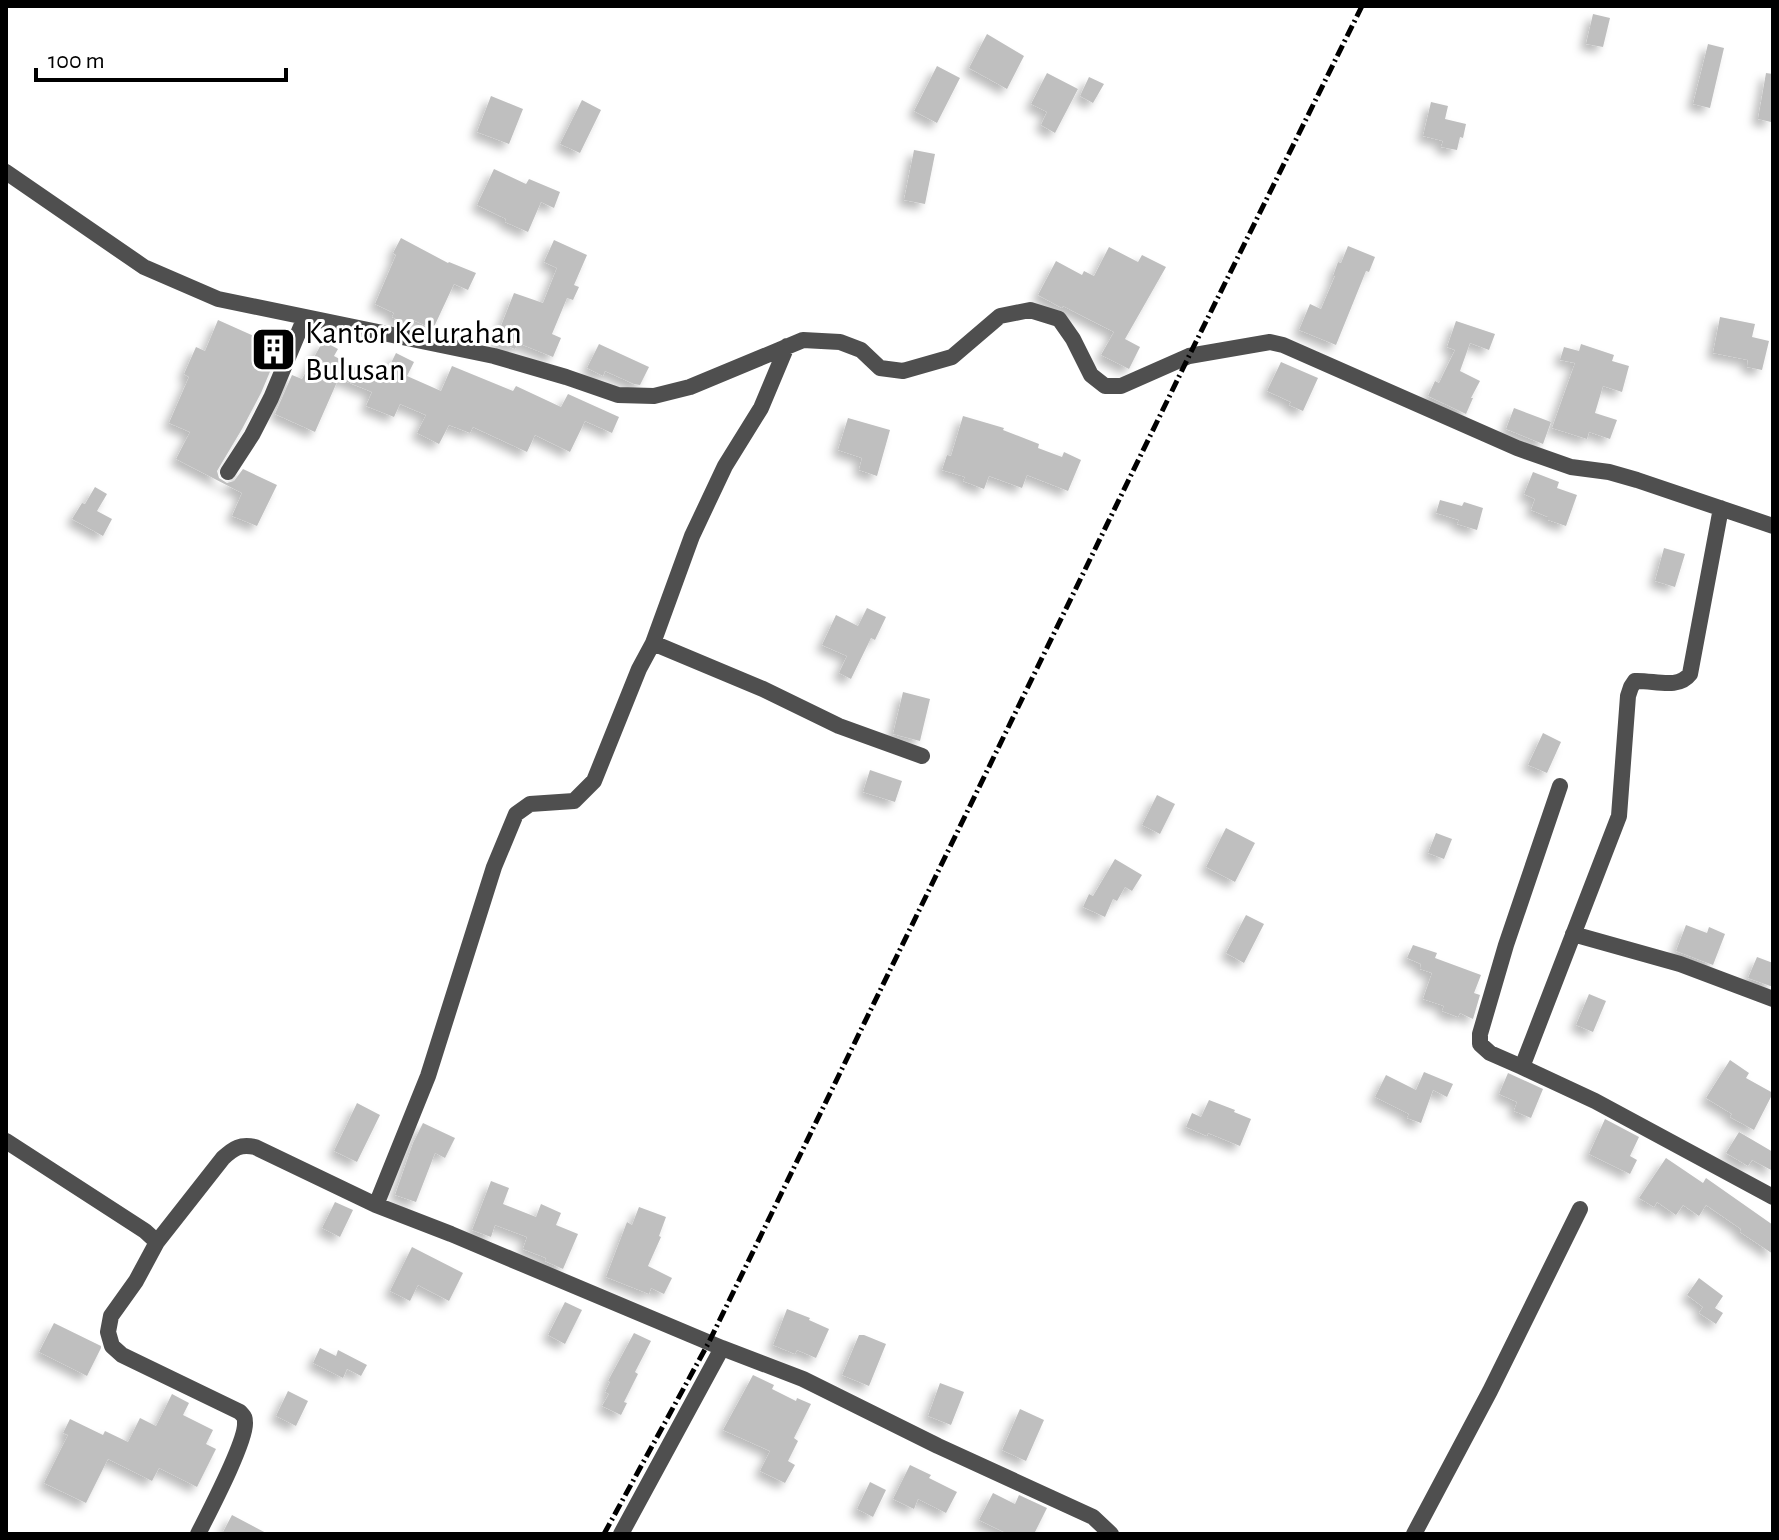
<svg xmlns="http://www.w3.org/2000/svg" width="1779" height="1540" viewBox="0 0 1779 1540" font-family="'Alegreya Sans',sans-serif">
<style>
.building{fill:#bfbfbf;filter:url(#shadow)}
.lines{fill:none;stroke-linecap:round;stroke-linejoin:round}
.street{stroke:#4f4f4f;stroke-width:16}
.rail{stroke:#000;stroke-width:5;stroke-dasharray:12 4 2 4;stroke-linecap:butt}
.labels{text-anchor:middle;stroke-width:6;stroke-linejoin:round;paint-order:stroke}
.poi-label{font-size:32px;fill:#000;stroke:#fff;text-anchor:start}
</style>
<defs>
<filter id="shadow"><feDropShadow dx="-6" dy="6" stdDeviation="4" flood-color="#0004"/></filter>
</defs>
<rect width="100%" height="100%" fill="#fff"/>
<path class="building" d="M1593,14l17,4 -7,29 -17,-3z
M987,34l37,22 -17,33 -38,-21z
M1708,44l16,4 -14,60 -17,-4z
M937,66l23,12 -23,45 -23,-12z
M1047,73l31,16 -23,44 -14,-8 6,-13 -16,-8z
M1766,73l7,1v35l-2,13 -13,-3z
M1089,77l15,7 -11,19 -13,-7z
M491,96l32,13 -14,35 -32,-12z
M582,100l19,10 -21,43 -20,-9z
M1431,102l17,4 -3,13 21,5 -3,14 -3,-1 -3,13 -16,-3 2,-6 -20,-5z
M914,150l21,4 -10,50 -21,-4z
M494,169l32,15 3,-5 31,13 -6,16 -13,-6 -13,30 -23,-10 1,-3 -29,-14z
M401,238l47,25 1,-1 27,11 -8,17 -14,-6 -21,45 -22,-10 -3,6 -16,-8 2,-4 -19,-9 21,-49 -3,-2z
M554,240l33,15 -13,30 5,2 -6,13 -6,-2 -15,36 9,4 -8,19 -35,-14 -3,6 -20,-8 19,-48 29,10 14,-35 -13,-6z
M1348,246l27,11 -6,15 -3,-1 -30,74 -37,-15 11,-26 11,5 14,-33h-2l5,-14 3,1z
M1109,247l29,15 4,-7 24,12 -41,72 15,8 -11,22 -28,-14 13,-23 -51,-26 -1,2 -24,-13 18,-34 26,14 2,-4 10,5z
M1720,317l35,7 -3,13 17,4 -7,29 -15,-3 1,-7 -35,-7z
M218,320l47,21 5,-11 15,6 -24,57 -19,36 -25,42 2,7 8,5 7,-2 9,-12 34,16 -20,41 -25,-10 10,-23 -66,-34 14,-27 -21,-9 20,-46 -5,-3 12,-27 9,4z
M1456,321l39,13 -6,16 -19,-7 -10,28 20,10 -9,17h2l-7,16 -38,-18 7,-15 4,2 16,-33 -8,-3z
M323,341l15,8 -4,7 30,16 2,-4 19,7 11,-22 18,9 -7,14 34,15 11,-25 61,25 3,-5 45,21 7,-13 51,23 -7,16 -27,-12 -15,31 -35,-17 -8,17 -54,-25 -3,6 -21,-8 -10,19 -22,-11 9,-18 -26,-11 -6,13 -28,-11 6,-14 -32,-13 -3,3 -22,50 -40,-18 17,-39 10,4z
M599,344l50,23 -9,18 -6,-1 -29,-13 -2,5 -16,-8z
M1581,344l33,11 -2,6 17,5 -7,26 -19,-6 -8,27 22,7 -7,19 -21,-7 -2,7 -35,-11 23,-65 -15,-3 4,-13 15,4z
M1281,362l37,16 -15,33 -14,-6 2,-3 -24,-11z
M1514,408l37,14 -8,22 -37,-15z
M963,416l41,12 -1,2 36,14 -1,4 24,9 2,-5 17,8 -13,31 -41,-16 -5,13 -33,-12 -5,13 -21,-8 2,-4 -23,-7 5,-15 4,1z
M848,418l42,12 -13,46 -18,-6 3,-12 -24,-8z
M1533,472l26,10 -2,6 20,7 -11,31 -18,-6v-3l-17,-7 4,-11 -11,-5z
M95,487l12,7 -10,17 15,8 -9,17 -31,-17 10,-16 3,1z
M1440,500l22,6 2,-4 19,6 -6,22 -20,-6 2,-4 -23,-7z
M1664,548l21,6 -10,33 -20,-6z
M867,608l19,9 -11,23 -4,-2 -20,41 -12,-6 8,-17 -25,-11 14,-30 22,11z
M903,692l27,7 -10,42 -27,-7z
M1543,733l18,9 -14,31 -19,-8z
M870,770l32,11 -7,21 -32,-10z
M1157,795l18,9 -15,30 -18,-9z
M1226,828l29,15 -20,39 -29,-15z
M1436,833l16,6 -8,20 -16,-6z
M1115,859l27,16 -10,16 -7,-4 -8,14 -4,-2 -8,18 -22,-10 6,-13 4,2z
M1246,915l18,9 -20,39 -18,-10z
M1686,925l21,8 2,-6 16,7 -12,31 -37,-14z
M1413,945l24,8 -2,5 46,17 -7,18 6,2 -7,24 -13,-6 -2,4 -16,-6 2,-5 -21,-7 9,-26 -12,-4 1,-5 -14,-6z
M1757,957l16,6v24l-25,-9z
M1589,994l17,7 -13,31 -17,-7z
M1730,1060l19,13 -3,5 27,15 -19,37 -24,-13 2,-3 -26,-16z
M1424,1072l29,12 -6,13 -14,-7 -12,33 -14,-5 2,-4 -34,-17 11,-22 30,15z
M1508,1073l35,16 -12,29 -17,-7 3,-9 -18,-8z
M1209,1100l26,10 -1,2 17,7 -11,27 -32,-13 -1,3 -21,-9 6,-14 9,4z
M357,1103l23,12 -23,47 -23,-11z
M1605,1119l34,18 -9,19 7,4 -7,14 -41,-20z
M423,1123l32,15 -10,20 -10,-5 -19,49 -21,-7 18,-52z
M1739,1132l34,20v19l-21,-11 -4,6 -22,-13z
M1666,1158l37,25 3,-5 67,47v29l-33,-22 1,-3 -35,-24 -7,11 -16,-11 -7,10 -19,-13 -3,5 -15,-9z
M491,1181l18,7 -6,16 33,13 5,-13 20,9 -5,12 22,9 -15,35 -18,-8 1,-3 -23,-9 4,-12 -32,-12 -4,12 -19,-7z
M335,1202l18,8 -13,27 -18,-9z
M639,1207l27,10 -7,19 2,1 -13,29 24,12 -8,16 -13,-6 -2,6 -43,-17 21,-55 5,3z
M412,1247l51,26 -14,28 -31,-16 -8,16 -20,-10z
M1699,1278l24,18 -8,12 8,5 -7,11 -17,-11 4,-6 -16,-12z
M565,1302l17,8 -17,34 -17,-9z
M787,1309l23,9 -1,2 20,9 -13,29 -19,-8 -2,4 -22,-9z
M54,1323l47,23v2l-14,28 -48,-24z
M634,1333l17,8 -16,31 3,2 -14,28 3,1 -6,12 -19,-9 7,-12 -4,-2 5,-10 -2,-1z
M859,1335h5l22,9 -17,42 -27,-11z
M320,1348l16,8 2,-6 29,15 -6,11 -14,-7 -4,9 -30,-15z
M753,1375l21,10 -2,4 24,12 1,-3 14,6 -17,34 4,3 -10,20 7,4 -10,18 -25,-12 10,-20 -47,-21z
M940,1383l24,9 -13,33 -23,-9z
M288,1391l20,10 -12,25 -20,-10z
M172,1394l17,9 -6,12 30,15 -7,14 10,5 -19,38 -38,-19 -7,13 -44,-22 -22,44 -42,-20 24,-48 -5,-2 7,-14 33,16 2,-4 23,11 12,-24 16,8z
M1020,1409l24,11 -18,41 -24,-11z
M910,1465l21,10 -2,3 28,14 -11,21 -28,-14 -4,10 -21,-10z
M870,1482l16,8 -13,27 -16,-8z
M993,1493l22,11 4,-9 28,13 -13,26h-26l-29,-14z
M232,1515l36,19h-46z"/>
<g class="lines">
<path class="street" d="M6,172l138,95 74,32 276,57 72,21 52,18 36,1 36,-9 113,-47 37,2 21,8 19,18 23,3 49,-14 48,-41 30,-6 29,9 14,20 18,36 14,11h16l68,-30 81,-14 13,3 234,103 54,19 38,5 28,8 136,46
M228,472l24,-37 19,-37 34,-81
M1721,508l-31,166c-12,16 -36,6 -55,7l-4,6 -3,9 -9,120 -97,251 73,34 178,96
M653,643l110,46 76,37 83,30
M1573,934l107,30 93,35
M1522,1067l-32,-14 -10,-9v-10l26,-89 54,-159
M6,1141l139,90 12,11 66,-84c11,-10 17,-14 32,-11l121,58 75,29 271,114 81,31 135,67 155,71 18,17
M376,1205l52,-129 66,-209 22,-53 14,-10 44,-3 20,-20 45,-112 14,-26 39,-107 33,-70 36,-58 26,-62
M157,1242l-21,39 -25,35 -3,16 4,14 10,9 118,57c4,5 5,4 5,11 1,19 -37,91 -47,111
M621,1534l101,-186
M1414,1534l76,-143 90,-182"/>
<path class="rail" d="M604,1534l105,-192 480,-986 173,-350"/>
</g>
<defs>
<symbol id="building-square" viewBox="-11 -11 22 22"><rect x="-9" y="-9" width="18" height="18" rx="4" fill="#000" stroke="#fff"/><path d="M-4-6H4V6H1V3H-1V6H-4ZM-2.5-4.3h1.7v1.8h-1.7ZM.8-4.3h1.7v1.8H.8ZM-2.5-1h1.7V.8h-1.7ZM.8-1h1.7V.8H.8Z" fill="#fff"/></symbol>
</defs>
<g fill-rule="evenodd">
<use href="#building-square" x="248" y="324" width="51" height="51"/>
</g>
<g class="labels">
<g class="poi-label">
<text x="305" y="343">Kantor Kelurahan<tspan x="305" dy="37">Bulusan</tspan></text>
</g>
</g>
<rect width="1779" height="1540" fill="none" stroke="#000000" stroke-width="16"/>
<path d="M36 68v12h250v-12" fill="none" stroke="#000000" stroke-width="4"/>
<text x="48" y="68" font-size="24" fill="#000000" stroke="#ffffff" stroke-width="6" paint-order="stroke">100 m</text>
</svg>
